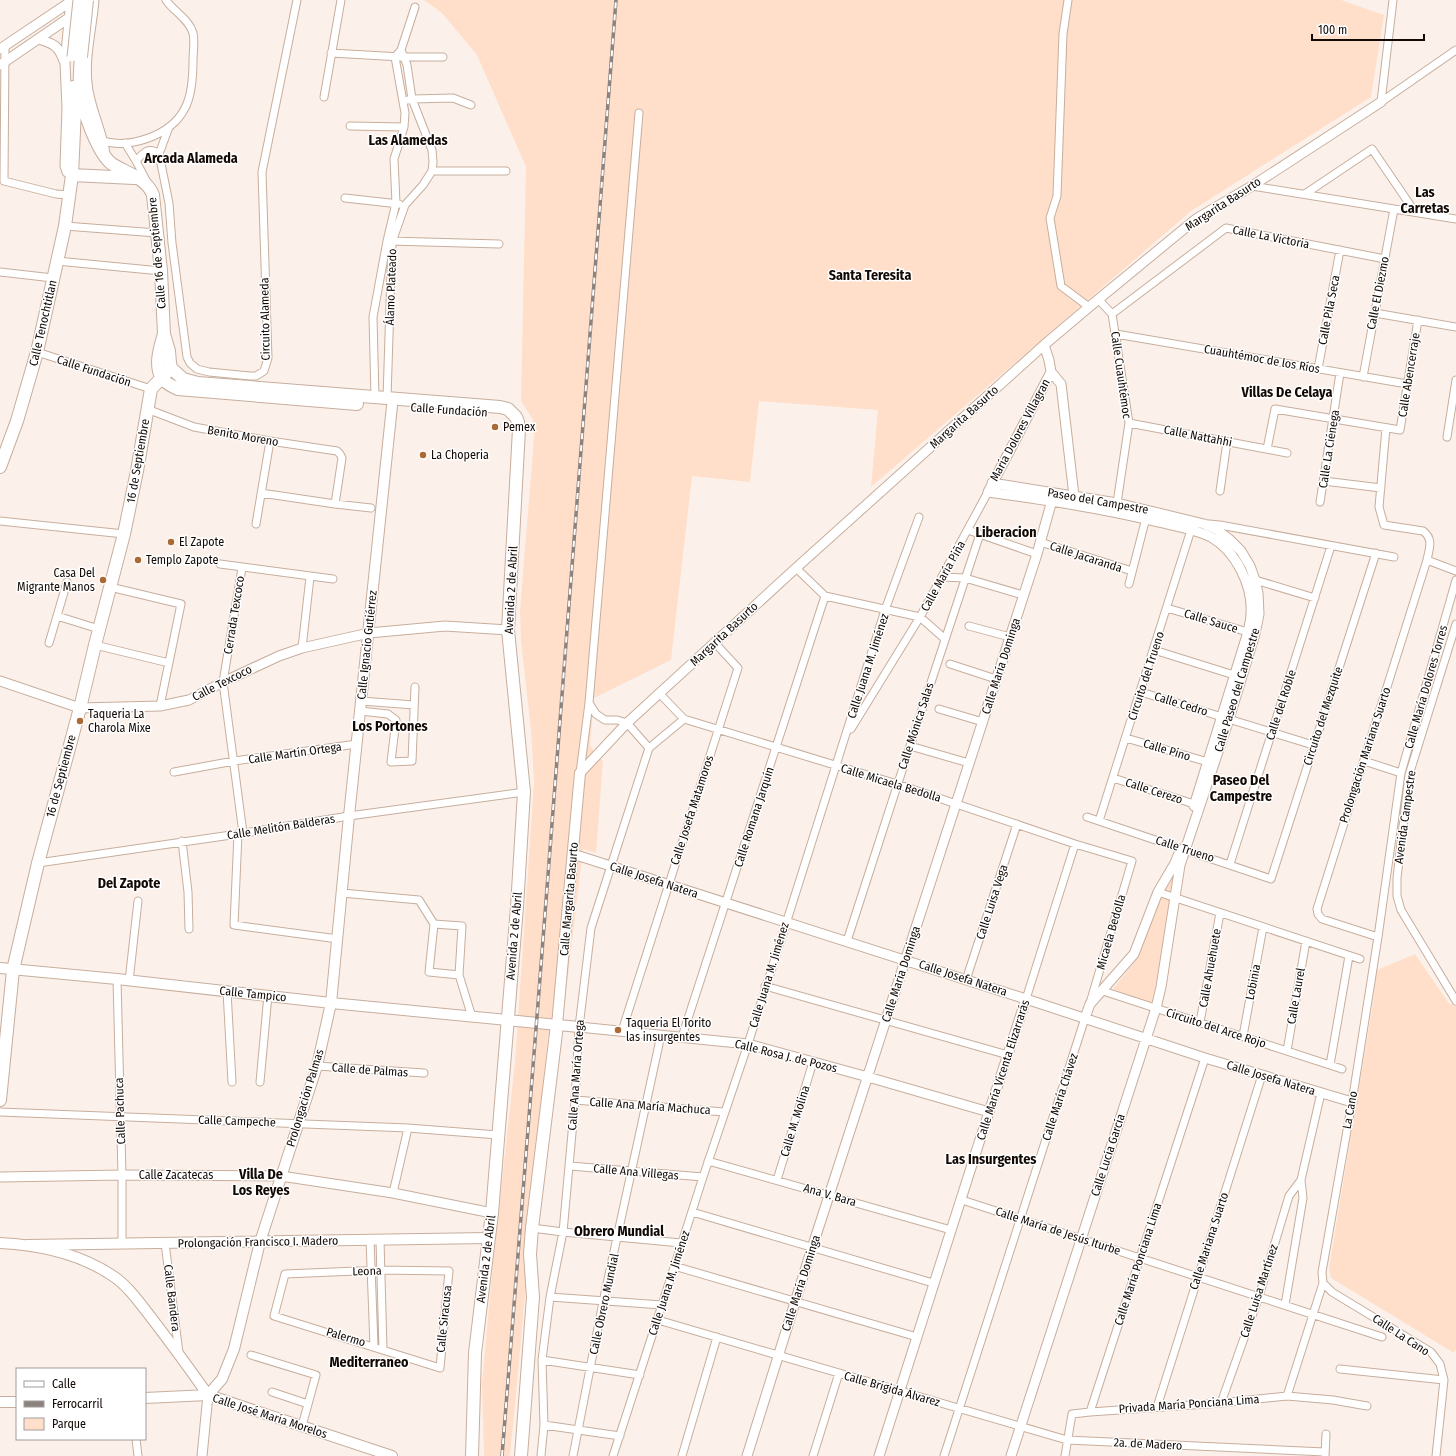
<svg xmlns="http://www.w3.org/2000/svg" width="1456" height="1456" viewBox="0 0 1456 1456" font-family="'Fira Sans Condensed',sans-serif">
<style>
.green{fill:#ffdfca}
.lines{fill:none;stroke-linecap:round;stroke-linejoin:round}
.minor-casing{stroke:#c7ae9d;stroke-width:9}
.tertiary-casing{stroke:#c7ae9d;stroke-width:11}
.secondary-casing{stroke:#c7ae9d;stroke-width:12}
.primary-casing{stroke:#c7ae9d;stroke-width:14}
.minor{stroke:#fff;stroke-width:7}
.tertiary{stroke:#fff;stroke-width:9}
.secondary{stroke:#fff;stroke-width:10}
.primary{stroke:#fff;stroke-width:12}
.rail-casing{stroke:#8d837e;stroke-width:3.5}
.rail{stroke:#fff;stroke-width:2;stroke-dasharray:6;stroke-linecap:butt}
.tertiary-bridge-casing{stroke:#c7ae9d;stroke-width:11;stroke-linecap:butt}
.primary-bridge-casing{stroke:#c7ae9d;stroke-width:14;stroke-linecap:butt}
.tertiary-bridge{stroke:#fff;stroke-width:9}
.primary-bridge{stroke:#fff;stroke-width:12}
.poi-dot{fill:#ab6935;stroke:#fff;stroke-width:1.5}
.labels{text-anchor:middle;stroke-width:3;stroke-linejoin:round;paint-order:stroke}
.street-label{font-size:12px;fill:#120905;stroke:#fff}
.poi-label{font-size:12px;fill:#120905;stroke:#fff;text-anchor:start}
.quarter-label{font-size:14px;font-weight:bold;fill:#120905;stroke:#fff}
</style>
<rect width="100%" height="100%" fill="#fcf1ea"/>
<path class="green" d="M424,0h917l43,15 -13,82 -180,114 -320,276 7,-77 -119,-9 -9,81 -58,-6 -21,184 -77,38 -4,48 13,15 -7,92 -13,-4 -20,168 -15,18c-13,140 -24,281 -38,421h-26l-2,-73 11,-120 22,-201 19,-280 -3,-51 -10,-91 -1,-30 14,-172 -1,-18 -12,-19 5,-234 -49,-112 -35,-42z
M1176,869l-17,103 -8,31 -38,-14 23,-29 21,-60z
M1415,954l35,51 6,-7v351l-2,4 -123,-75 -2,-10 43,-259 5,-39z"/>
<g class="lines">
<defs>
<path id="minor" d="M1068,0l-5,34 -6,162 -7,22 11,68 28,21
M331,53l70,4h42
M324,97l17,-97
M408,100l4,-1 41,-1 18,7
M1381,102l12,-102
M1381,102l75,-52
M350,126l54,1
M169,127l-10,27 10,49 3,40 15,114 3,6 7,6 12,3 41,4h6l8,-5 4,-13 -6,-186 35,-172
M100,140c28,10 71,-4 85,-32 7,-13 8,-33 8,-48 0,-8 2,-19 0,-27 -4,-14 -20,-22 -27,-33
M125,143l11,18
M432,171h74
M4,181l1,-135
M4,181l52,13 13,1
M147,182l-11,-21c7,-8 13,-15 23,-7
M1252,186l204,33
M1305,194l67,-45 43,63
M345,198l54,6
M65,226l92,7
M389,241l110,3
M57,261l104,10
M0,272l53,6
M1098,299l14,15 17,109 -12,80
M1375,313l81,14
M1112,314l114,-86 159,31
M1116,334l291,50
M37,352l114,37
M1318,369l22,-119
M1363,377l31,-168
M375,397l-2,-80 14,-76 9,-38 -2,-44 10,-32 1,-14 -10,-56 6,-7 14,-43
M387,398l5,-156 13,-37 18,-20 9,-14 1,-9 -1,-12 -20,-51 -5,-34 -6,-15
M147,409l47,18 76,14 67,10 3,3 2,4 -7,46
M1129,423l158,30
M1447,437l9,-57
M1267,449l8,-40 125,21 18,-110
M1324,481l57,7
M1220,491l7,-49
M261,493l74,11 36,4
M1320,502l20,-129
M0,521l124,13
M256,524l14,-83
M1209,524l11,1 174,32
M968,530l69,24
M1040,542l92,29
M1427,560l29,11
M220,564l113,15
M242,568l-19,114 20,151
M796,568l29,28 95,21 25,22
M942,577l23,1 58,17
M1252,579l63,19
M1129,584l18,-70
M110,587l71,17 -21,102
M1167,608l84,25
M57,616l42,13
M1456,624l-47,151 -12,103v18l4,14 55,91
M969,626l41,11
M49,643l18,-61
M95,645l74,18
M302,648l8,-71
M1154,650l80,25
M950,664l46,15
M1141,692l172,53
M659,693l25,26 213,65 178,60 57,17 -42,142
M361,701l53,4
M589,703l7,11 9,6h12l10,3 22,25
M939,709l44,13
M360,711l28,3 8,6 -5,42 21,-1 3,-74
M851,729l69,-112 68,-125
M1126,738l82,24
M910,746l59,17
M1364,761l37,12
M174,772l60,-11 123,-17
M580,773l9,-70 50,-590
M1113,778l81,26
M1087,817l184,62 105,-326
M1099,821l92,-291
M238,834l-4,91 104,14
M182,841l6,51 1,37
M38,863l200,-29 111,-18 175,-24
M1230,864l101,-318
M1158,892l202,67
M342,893l77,7 15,24 -5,48 30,3
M434,924l28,2 -3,49 13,42
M1378,937l-56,-18 -4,-5 -1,-5 110,-349c2,-11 7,-21 -4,-29l-39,-6 -5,-18 7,-79
M847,941l63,-195 70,-212
M117,979l5,196v68
M966,980l51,-156
M129,981l9,-80
M765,986l243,69
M227,991l5,91
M1103,991l239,78
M1026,999l49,-155
M1200,1022l20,-109
M622,1031l116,-363 -24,-26
M1243,1036l20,-109
M682,1037l143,-441
M1287,1051l19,-110
M1330,1065l19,-109
M317,1066l107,7
M260,1082l8,-87
M575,1100l149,12
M0,1112l408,16 90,7
M708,1161l243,69
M570,1166l133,11
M777,1180l36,-118
M393,1193l15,-65
M962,1200l420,137
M692,1212l241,71
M532,1228l31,4 118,11
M370,1240l4,106
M380,1240l3,109
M165,1243l14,110
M674,1266l243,71
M381,1270l68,1 -9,97 -166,-52 11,-42z
M1323,1283l9,9 99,60 9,12 4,16 -8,76
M550,1297l112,8
M1285,1305l18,-107 -2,-18 20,-87
M658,1320l409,120 258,12
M251,1355l65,20 -14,51
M542,1360l98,15
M1340,1369l104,11
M272,1392l36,12
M1287,1396l36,-113 -1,-11 30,-170 26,-165 23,-164 55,-193
M1221,1403l38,-107 30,-100 12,-16
M1157,1407l105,-332
M1090,1412l115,-354
M544,1425l76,11
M136,1439l2,17
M541,1456l3,-31 -2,-65 8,-63 13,-65 12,-132 4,-73 12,-99 58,-180 35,-29
M573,1456l30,-154 58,-267
M613,1456l49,-151 41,-128 45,-133 137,-434 34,-93
M682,1456l35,-119
M813,1456l26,-83
M944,1456l141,-438
M1065,1456l7,-42 18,-2 131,-9 66,-7 46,4 34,6
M1325,1456l1,-22"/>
<path id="tertiary" d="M71,0l-6,63 2,45 -2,58 2,6 5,3
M94,0c-2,26 -10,57 -7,83 2,25 15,47 18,71
M38,39c15,4 21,7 26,22
M0,49l73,-49
M0,65l73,-50
M1044,345l5,15 2,12 -63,120c57,8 114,16 170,30 17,4 37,7 53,15 25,14 42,49 40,77 0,6 -2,12 -3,18l-54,174
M1051,372l10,12 13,112
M992,483l125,20 87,21 12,5 13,10 12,12 9,15 5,14 3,13 1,21 -4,20 -26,85 -49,146 -19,122 -5,21 -145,448
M0,681l80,27 80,-2 29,-6 34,-18 56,-26 23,-8 67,-15 76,-7 63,4
M580,773l47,-50 169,-155 248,-223 45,-38 107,-88 56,-33 129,-84
M573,854l453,145 179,59 147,44
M1085,1018l5,-14 44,-50 24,-62 17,-29 4,-10
M579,1027l169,17 120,33 121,35
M0,1177l122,-2 159,1 112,17 99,20
M202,1456l6,-61
M747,1456l65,-208 225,-694 17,-61
M879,1456c48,-153 97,-305 147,-457"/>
<path id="secondary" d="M0,968l117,11 214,24 248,24
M557,1025l23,-252
M0,1243c40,2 79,10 113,33 15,10 26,26 37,40 20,26 39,52 58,79
M27,1245l462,-7
M208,1395l14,-16 12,-30 26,-107 57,-176 14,-63 18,-187 43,-410
M145,1398l63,-3 184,61
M0,1402h17"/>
<path id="primary" d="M81,57c-1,12 -2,23 -1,34 2,18 18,63 32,73 14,9 35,14 41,31l8,76 3,63 5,17 1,12 1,5 12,11 15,4 302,24 8,2 8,8 2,5 1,7 -11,201 16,162 -7,115 -25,306 -17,140 -3,103
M72,175l62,3
M164,334c-4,13 -10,32 -2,44 4,6 10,8 16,11l179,15
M0,467l17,-46 20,-69 28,-126 7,-51 3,-66 -2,-22
M0,1100l13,-130 25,-107 42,-155 15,-63 29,-111 13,-63 14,-82 20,-21
M521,1456l12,-159 -3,-43 2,-26 25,-203"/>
</defs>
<use href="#minor" class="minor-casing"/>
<use href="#tertiary" class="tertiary-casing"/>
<use href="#secondary" class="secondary-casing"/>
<use href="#primary" class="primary-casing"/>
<use href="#minor" class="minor"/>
<use href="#tertiary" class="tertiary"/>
<use href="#secondary" class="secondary"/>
<use href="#primary" class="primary"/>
<defs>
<path id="rail" d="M502,1456l37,-465 77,-991"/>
</defs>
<use href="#rail" class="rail-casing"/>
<use href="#rail" class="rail"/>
<defs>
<path id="tertiary-bridge" d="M72,57l6,-57"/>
<path id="primary-bridge" d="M81,57l6,-57"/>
</defs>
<use href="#tertiary-bridge" class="tertiary-bridge-casing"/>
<use href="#primary-bridge" class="primary-bridge-casing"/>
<use href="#tertiary-bridge" class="tertiary-bridge"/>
<use href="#primary-bridge" class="primary-bridge"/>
</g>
<g class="poi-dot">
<circle cx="495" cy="427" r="4"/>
<circle cx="423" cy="455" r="4"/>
<circle cx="171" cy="542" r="4"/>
<circle cx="138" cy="560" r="4"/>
<circle cx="103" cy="580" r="4"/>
<circle cx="80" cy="721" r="4"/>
<circle cx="618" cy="1030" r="4"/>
</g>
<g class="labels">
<g class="street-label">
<text transform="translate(1223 204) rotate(-33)" y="4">Margarita Basurto</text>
<text transform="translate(1271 237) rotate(11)" y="4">Calle La Victoria</text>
<text transform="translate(157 253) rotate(-95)" y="4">Calle 16 de Septiembre</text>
<text transform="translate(391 287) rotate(-88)" y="4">Álamo Plateado</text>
<text transform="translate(1378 293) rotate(-79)" y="4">Calle El Diezmo</text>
<text transform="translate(1329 310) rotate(-79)" y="4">Calle Pila Seca</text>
<text transform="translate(265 319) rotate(-91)" y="4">Circuito Alameda</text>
<text transform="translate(43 323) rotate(-77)" y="4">Calle Tenochtitlan</text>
<text transform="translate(1262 359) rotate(10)" y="4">Cuauhtémoc de los Ríos</text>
<text transform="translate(94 371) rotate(18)" y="4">Calle Fundación</text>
<text transform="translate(1121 375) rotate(82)" y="4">Calle Cuauhtémoc</text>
<text transform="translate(1409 375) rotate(-81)" y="4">Calle Abencerraje</text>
<text transform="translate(449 410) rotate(4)" y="4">Calle Fundación</text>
<text transform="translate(964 417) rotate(-42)" y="4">Margarita Basurto</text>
<text transform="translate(1020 430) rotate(-62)" y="4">María Dolores Villagran</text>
<text transform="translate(243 436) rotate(10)" y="4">Benito Moreno</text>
<text transform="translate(1198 436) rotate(11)" y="4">Calle Nattahhi</text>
<text transform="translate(1329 449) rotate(-81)" y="4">Calle La Ciénega</text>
<text transform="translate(138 461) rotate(-80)" y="4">16 de Septiembre</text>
<text transform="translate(1098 501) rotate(10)" y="4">Paseo del Campestre</text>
<text transform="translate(1086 557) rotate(18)" y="4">Calle Jacaranda</text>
<text transform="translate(943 576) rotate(-61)" y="4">Calle María Piña</text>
<text transform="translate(511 590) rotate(-87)" y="4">Avenida 2 de Abril</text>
<text transform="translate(234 615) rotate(-81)" y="4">Cerrada Texcoco</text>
<text transform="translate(1211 621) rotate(17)" y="4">Calle Sauce</text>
<text transform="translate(724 634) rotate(-43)" y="4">Margarita Basurto</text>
<text transform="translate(367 645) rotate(-84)" y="4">Calle Ignacio Gutiérrez</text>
<text transform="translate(868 666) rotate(-72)" y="4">Calle Juana M. Jiménez</text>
<text transform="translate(1001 666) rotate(-72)" y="4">Calle María Dominga</text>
<text transform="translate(1146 676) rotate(-72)" y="4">Circuito del Trueno</text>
<text transform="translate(222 683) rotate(-27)" y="4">Calle Texcoco</text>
<text transform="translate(1426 687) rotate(-74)" y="4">Calle María Dolores Torres</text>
<text transform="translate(1237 690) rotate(-73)" y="4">Calle Paseo del Campestre</text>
<text transform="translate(1181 704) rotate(17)" y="4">Calle Cedro</text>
<text transform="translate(1281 705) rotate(-72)" y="4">Calle del Roble</text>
<text transform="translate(1323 716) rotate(-72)" y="4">Circuito del Mezquite</text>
<text transform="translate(916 726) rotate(-72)" y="4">Calle Mónica Salas</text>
<text transform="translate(1167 750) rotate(17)" y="4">Calle Pino</text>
<text transform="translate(295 753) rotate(-8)" y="4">Calle Martín Ortega</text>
<text transform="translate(1365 755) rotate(-72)" y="4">Prolongación Mariana Suarto</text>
<text transform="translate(61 776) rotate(-75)" y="4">16 de Septiembre</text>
<text transform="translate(891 783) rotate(17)" y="4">Calle Micaela Bedolla</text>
<text transform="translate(1154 791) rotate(18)" y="4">Calle Cerezo</text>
<text transform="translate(692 810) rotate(-72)" y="4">Calle Josefa Matamoros</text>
<text transform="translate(754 817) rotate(-72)" y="4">Calle Romana Jarquín</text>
<text transform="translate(1405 817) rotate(-82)" y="4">Avenida Campestre</text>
<text transform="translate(281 827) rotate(-9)" y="4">Calle Melitón Balderas</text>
<text transform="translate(1185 849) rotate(18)" y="4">Calle Trueno</text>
<text transform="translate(654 880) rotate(18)" y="4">Calle Josefa Natera</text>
<text transform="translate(569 899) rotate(-85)" y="4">Calle Margarita Basurto</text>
<text transform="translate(992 902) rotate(-72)" y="4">Calle Luisa Vega</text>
<text transform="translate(1111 932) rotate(-74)" y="4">Micaela Bedolla</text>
<text transform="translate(514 936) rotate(-85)" y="4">Avenida 2 de Abril</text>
<text transform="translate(1210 968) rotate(-80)" y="4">Calle Ahuehuete</text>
<text transform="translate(901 974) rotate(-72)" y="4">Calle María Dominga</text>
<text transform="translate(769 975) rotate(-73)" y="4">Calle Juana M. Jiménez</text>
<text transform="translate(963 978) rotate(18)" y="4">Calle Josefa Natera</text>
<text transform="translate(1253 982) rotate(-79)" y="4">Lobinia</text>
<text transform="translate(253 994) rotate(6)" y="4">Calle Tampico</text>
<text transform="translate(1296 996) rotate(-80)" y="4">Calle Laurel</text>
<text transform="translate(1216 1028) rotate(18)" y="4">Circuito del Arce Rojo</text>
<text transform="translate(786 1056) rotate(14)" y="4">Calle Rosa J. de Pozos</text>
<text transform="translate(370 1070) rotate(4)" y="4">Calle de Palmas</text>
<text transform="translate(1003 1070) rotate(-72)" y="4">Calle María Vicenta Elizarrarás</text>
<text transform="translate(576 1075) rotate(-86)" y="4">Calle Ana María Ortega</text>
<text transform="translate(1271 1078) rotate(17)" y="4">Calle Josefa Natera</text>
<text transform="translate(1060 1097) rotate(-72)" y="4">Calle María Chávez</text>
<text transform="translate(305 1098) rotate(-73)" y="4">Prolongación Palmas</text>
<text transform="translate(650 1106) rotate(4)" y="4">Calle Ana María Machuca</text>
<text transform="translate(1350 1110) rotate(-80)" y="4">La Cano</text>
<text transform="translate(120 1111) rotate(-92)" y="4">Calle Pachuca</text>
<text transform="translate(237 1121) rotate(2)" y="4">Calle Campeche</text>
<text transform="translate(795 1121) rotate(-73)" y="4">Calle M. Molina</text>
<text transform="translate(1108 1155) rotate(-72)" y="4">Calle Lucía García</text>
<text transform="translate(636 1172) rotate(5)" y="4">Calle Ana Villegas</text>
<text x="176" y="1179">Calle Zacatecas</text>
<text transform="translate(830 1195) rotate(16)" y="4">Ana V. Bara</text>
<text transform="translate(1058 1231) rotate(18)" y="4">Calle María de Jesús Iturbe</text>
<text transform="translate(1209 1241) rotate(-72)" y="4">Calle Mariana Suarto</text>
<text transform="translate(258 1242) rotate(-1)" y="4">Prolongación Francisco I. Madero</text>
<text transform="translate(486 1259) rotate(-83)" y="4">Avenida 2 de Abril</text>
<text transform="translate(1138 1264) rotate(-72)" y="4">Calle María Ponciana Lima</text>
<text transform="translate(367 1271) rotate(-2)" y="4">Leona</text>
<text transform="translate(669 1283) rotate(-72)" y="4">Calle Juana M. Jiménez</text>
<text transform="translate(801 1283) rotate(-72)" y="4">Calle María Dominga</text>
<text transform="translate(1259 1291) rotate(-72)" y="4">Calle Luisa Martínez</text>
<text transform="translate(172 1298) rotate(83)" y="4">Calle Bandera</text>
<text transform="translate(604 1304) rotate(-78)" y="4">Calle Obrero Mundial</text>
<text transform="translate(444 1319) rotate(-84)" y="4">Calle Siracusa</text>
<text transform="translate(1401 1335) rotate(33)" y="4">Calle La Cano</text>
<text transform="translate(346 1337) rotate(17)" y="4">Palermo</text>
<text transform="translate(892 1389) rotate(16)" y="4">Calle Brígida Álvarez</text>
<text transform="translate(1189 1404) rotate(-4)" y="4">Privada María Ponciana Lima</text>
<text transform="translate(270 1416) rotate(18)" y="4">Calle José María Morelos</text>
<text transform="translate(1148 1444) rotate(3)" y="4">2a. de Madero</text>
</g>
<g class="poi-label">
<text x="503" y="431">Pemex</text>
<text x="431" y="459">La Choperia</text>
<text x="179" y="546">El Zapote</text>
<text x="146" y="564">Templo Zapote</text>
<text x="95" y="577" text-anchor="end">Casa Del<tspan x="95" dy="14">Migrante Manos</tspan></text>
<text x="88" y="718">Taqueria La<tspan x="88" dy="14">Charola Mixe</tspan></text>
<text x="626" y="1027">Taqueria El Torito<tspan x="626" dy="14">las insurgentes</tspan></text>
</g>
<g class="quarter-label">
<text x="408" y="145">Las Alamedas</text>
<text x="191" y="163">Arcada Alameda</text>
<text x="1425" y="197">Las<tspan x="1425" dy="16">Carretas</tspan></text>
<text x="870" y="280">Santa Teresita</text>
<text x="1287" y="397">Villas De Celaya</text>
<text x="1006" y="537">Liberacion</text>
<text x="390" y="731">Los Portones</text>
<text x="1241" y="785">Paseo Del<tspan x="1241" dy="16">Campestre</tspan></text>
<text x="129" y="888">Del Zapote</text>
<text x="991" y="1164">Las Insurgentes</text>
<text x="261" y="1179">Villa De<tspan x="261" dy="16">Los Reyes</tspan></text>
<text x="619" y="1236">Obrero Mundial</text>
<text x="369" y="1367">Mediterraneo</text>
</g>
</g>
<rect x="16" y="1368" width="130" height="72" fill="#ffffff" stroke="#a09d9b"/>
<rect x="24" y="1381" width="20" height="6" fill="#ffffff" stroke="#a09d9b"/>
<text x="52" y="1388" font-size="12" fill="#120905">Calle</text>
<rect x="24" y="1401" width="20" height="6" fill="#8d837e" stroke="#a09d9b"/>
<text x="52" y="1408" font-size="12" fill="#120905">Ferrocarril</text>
<rect x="24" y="1418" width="20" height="12" fill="#ffdfca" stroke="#a09d9b"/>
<text x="52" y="1428" font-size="12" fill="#120905">Parque</text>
<path d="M1312 34v6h112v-6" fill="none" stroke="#120905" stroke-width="2"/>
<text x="1318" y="34" font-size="12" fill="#120905" stroke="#ffffff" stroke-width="3" paint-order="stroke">100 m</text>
</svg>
